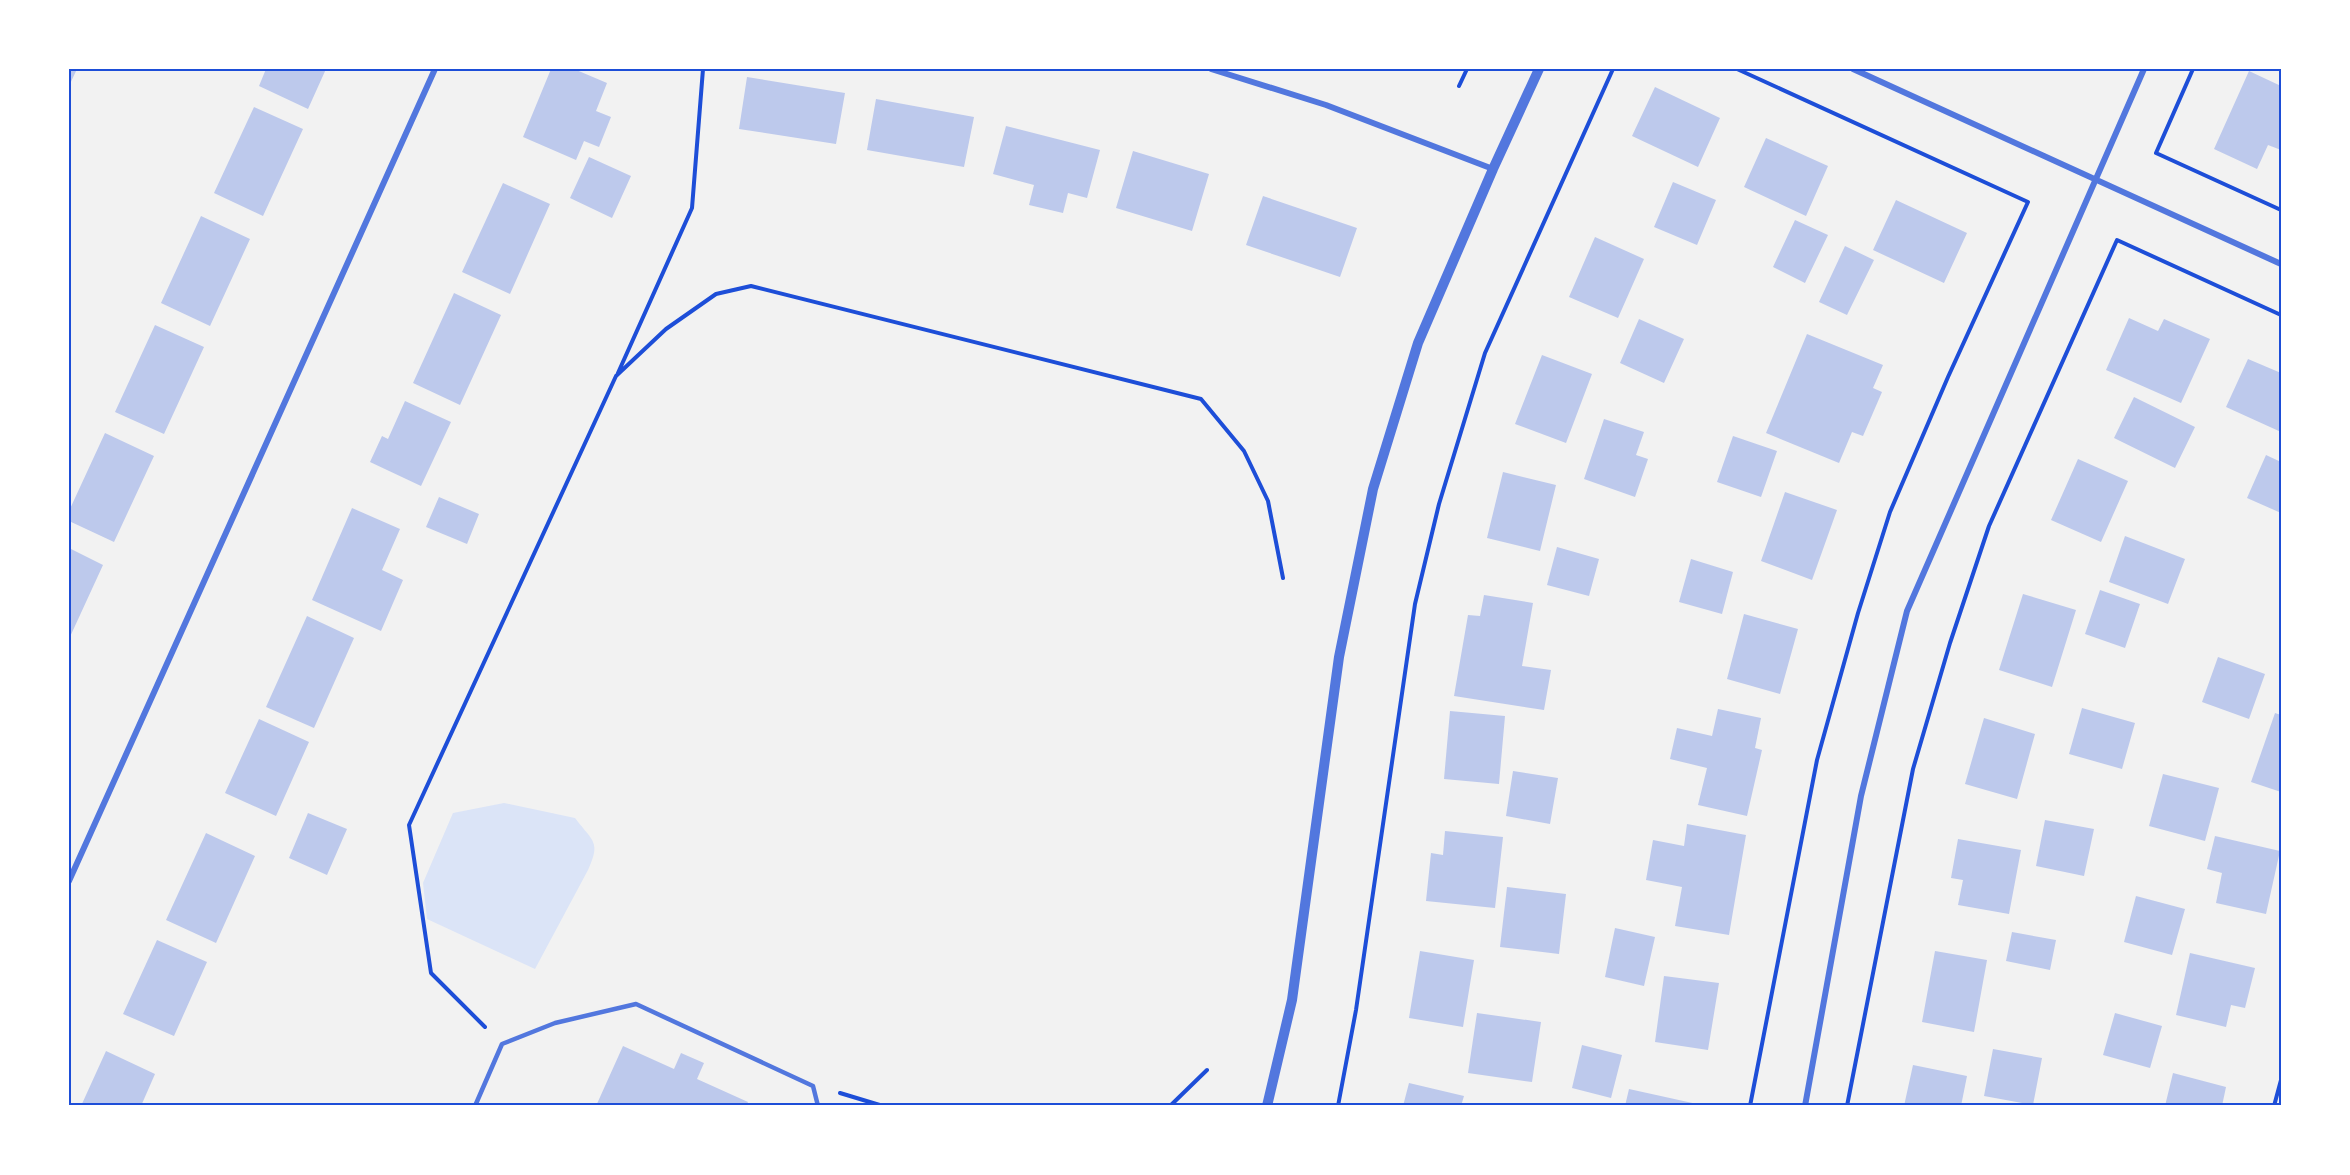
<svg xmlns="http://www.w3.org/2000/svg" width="2350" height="1175" viewBox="0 0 2350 1175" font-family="'DM Sans',sans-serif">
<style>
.green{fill:#dbe4f7}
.building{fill:#bdc9ec}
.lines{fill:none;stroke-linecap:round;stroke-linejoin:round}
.path{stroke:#1d4ed8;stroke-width:4}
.service{stroke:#5277de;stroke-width:4.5}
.minor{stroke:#5277de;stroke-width:6}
.tertiary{stroke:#5277de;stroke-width:10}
.neatline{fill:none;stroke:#1d4ed8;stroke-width:2}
</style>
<rect width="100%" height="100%" fill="#f2f2f2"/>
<path class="green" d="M504,803l71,15c18,24 26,23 13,52l-53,99 -108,-50 -4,-36 30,-70z"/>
<path class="building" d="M69,69h8l-8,17z
M266,69h60l-18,40 -49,-23z
M551,69h23l33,14 -11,28 15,6 -12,30 -15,-6 -8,19 -53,-23z
M2249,71l32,15v64l-13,-5 -11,24 -43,-20z
M747,77l98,16 -9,51 -97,-15z
M1655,87l65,31 -22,49 -66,-31z
M876,99l98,18 -10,50 -97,-17z
M254,107l49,22 -40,87 -49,-23z
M1006,126l94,24 -13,48 -19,-5 -5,20 -34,-8 5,-20 -41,-11z
M1766,138l62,28 -22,50 -62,-29z
M1133,151l76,23 -17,57 -76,-23z
M589,157l42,19 -19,42 -42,-20z
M1673,182l43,18 -19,45 -43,-18z
M503,183l47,21 -40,90 -48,-22z
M1263,196l94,32 -17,49 -94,-32z
M1896,200l71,33 -23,50 -71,-33z
M201,216l49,23 -40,87 -49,-23z
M1795,220l33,15 -23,48 -32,-16z
M1595,237l49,22 -26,59 -49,-21z
M1845,246l29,14 -27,55 -28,-13z
M454,293l47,22 -41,90 -47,-22z
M2129,318l29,13 6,-12 46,20 -29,64 -75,-33z
M1639,319l45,20 -20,44 -44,-20z
M155,325l49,22 -40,87 -49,-22z
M1807,334l76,31 -10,23 9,4 -19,44 -11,-4 -13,31 -73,-30z
M1542,355l50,19 -26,69 -51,-19z
M2248,359l33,14v59l-55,-25z
M2134,397l61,30 -20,41 -61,-30z
M405,401l46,21 -30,64 -51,-24 12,-26 6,3z
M1604,419l40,13 -8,23 12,4 -13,38 -51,-18z
M105,433l49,23 -40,86 -45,-21v-10z
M1733,436l44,15 -16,46 -44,-15z
M2266,455l15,7v51l-34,-15z
M2078,459l50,22 -27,61 -50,-22z
M1503,472l53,13 -16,66 -53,-13z
M1785,492l52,18 -25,70 -51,-19z
M439,497l40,17 -12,30 -41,-17z
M352,508l48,21 -18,41 21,10 -22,51 -69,-31z
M2125,536l60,23 -17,45 -59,-22z
M1557,547l42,12 -10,37 -42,-11z
M69,548l34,17 -34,74z
M1691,559l42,13 -11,42 -43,-12z
M2100,590l40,14 -15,44 -40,-14z
M2023,594l53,16 -24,77 -53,-17z
M1484,595l49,8 -11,63 29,4 -7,40 -90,-14 14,-81 12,1z
M1744,614l54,15 -18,65 -53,-15z
M307,616l47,22 -40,90 -48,-21z
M2218,657l47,17 -16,45 -47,-17z
M2082,708l53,15 -13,46 -53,-15z
M1718,709l43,9 -6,30 7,2 -15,66 -49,-11 9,-37 -37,-9 7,-31 35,8z
M1450,711l55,5 -6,68 -55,-5z
M2275,713l6,2v77l-30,-10z
M1984,718l51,16 -18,65 -52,-15z
M259,719l50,23 -33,74 -51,-23z
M1513,771l45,7 -8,46 -44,-8z
M2163,774l56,14 -14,53 -56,-15z
M308,813l39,16 -20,46 -38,-17z
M2045,820l49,9 -10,47 -48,-10z
M1687,824l59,11 -17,100 -54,-9 7,-39 -36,-7 7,-40 31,6z
M1445,831l58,6 -8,71 -69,-7 5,-48 12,2z
M206,833l49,23 -39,87 -50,-23z
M2215,836l65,15 -14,63 -50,-11 6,-30 -15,-4z
M1958,839l63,11 -12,64 -51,-9 5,-25 -12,-2z
M1507,887l59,7 -7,60 -59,-7z
M2136,896l49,13 -13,46 -48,-13z
M1615,928l40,9 -11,49 -39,-9z
M2012,932l44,8 -6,30 -44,-9z
M157,940l50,22 -33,74 -51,-22z
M1420,951l54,9 -11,67 -54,-9z
M1935,951l52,9 -13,72 -52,-10z
M2190,953l65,15 -10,40 -14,-3 -5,22 -50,-12z
M1664,976l55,7 -11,67 -53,-8z
M1477,1013l64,9 -9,60 -64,-9z
M2115,1013l47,13 -12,42 -47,-13z
M1582,1045l40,10 -11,43 -39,-10z
M623,1046l51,23 7,-16 23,10 -7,16 51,23 -2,4h-150z
M1993,1049l49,9 -9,47 -49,-9z
M106,1051l49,23 -14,32h-60z
M1913,1065l54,11 -6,30h-57z
M2173,1073l53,14 -4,19h-57z
M1409,1083l55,13 -3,10h-58z
M1629,1089l68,15v2h-72z"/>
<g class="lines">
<path class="path" d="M1737,69l291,133 -80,175 -58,135 -32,101 -41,147 -67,346
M2193,69l-37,84 125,57
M1459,86l8,-17
M618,373l74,-165 11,-139
M485,1027l-54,-54 -22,-148 207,-449 50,-47 50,-35 35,-8 450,113 43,52 24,50 15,77
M840,1093l43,13
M1170,1106l37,-36
M1338,1106l18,-96 59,-406 24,-100 46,-151 128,-284
M1847,1106l66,-337 37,-126 39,-117 128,-286 164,75
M2274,1106l7,-26"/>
<path class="service" d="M475,1106l27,-62 53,-21 81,-19 177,82 5,20"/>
<path class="minor" d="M1211,69l115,36 167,64
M1853,69l428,195
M69,881l366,-812
M1805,1106l56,-310 46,-185 237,-542"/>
<path class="tertiary" d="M1267,1106l25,-106 47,-343 34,-168 45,-146 75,-174 46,-100"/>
</g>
<rect width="2350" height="1175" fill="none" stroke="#ffffff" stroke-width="141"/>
<rect x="70" y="70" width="2210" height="1034" class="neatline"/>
</svg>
